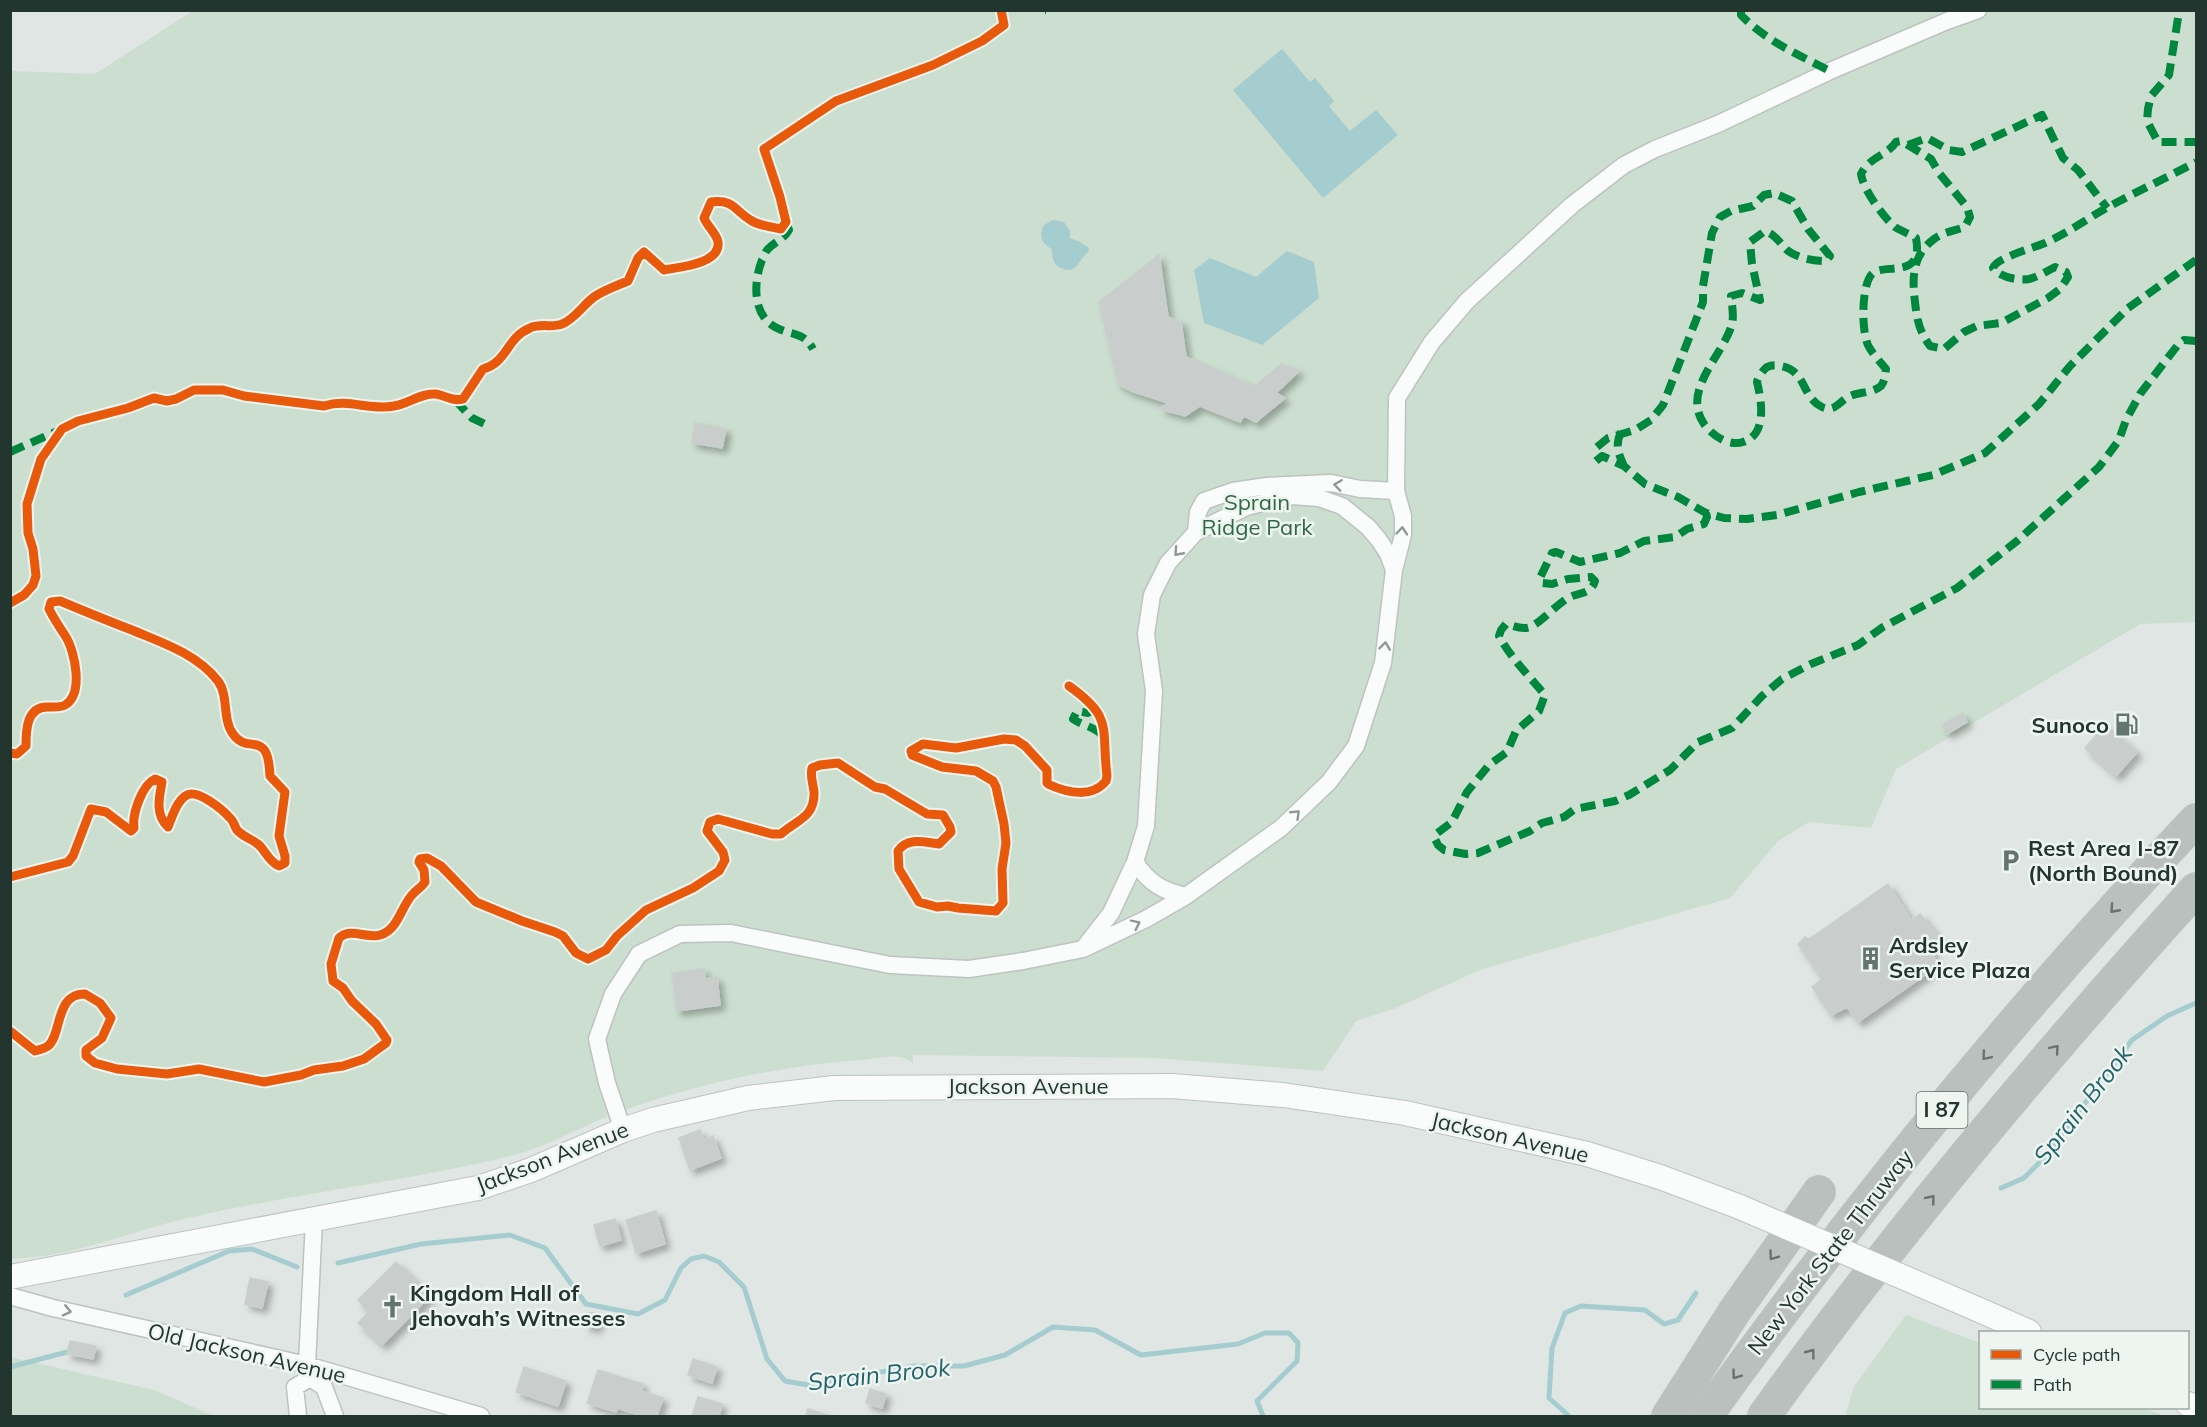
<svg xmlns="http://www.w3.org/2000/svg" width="2207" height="1427" viewBox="0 0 2207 1427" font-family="Mulish,sans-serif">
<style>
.green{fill:#cbdecf}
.water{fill:#a5cdd0}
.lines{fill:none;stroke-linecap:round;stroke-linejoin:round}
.stream{stroke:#a5cdd0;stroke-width:5}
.building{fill:#c9cecc;stroke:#c9cfcc;stroke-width:1.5;filter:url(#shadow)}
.street-casing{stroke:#bdc3c0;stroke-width:19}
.secondary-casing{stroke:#bdc3c0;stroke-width:26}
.highway-casing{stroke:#bbc3bf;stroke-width:34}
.street{stroke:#fafbfb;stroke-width:16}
.secondary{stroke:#fafbfb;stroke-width:24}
.highway{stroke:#bac0be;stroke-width:32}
.secondary-bridge-casing{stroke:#bdc3c0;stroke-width:26;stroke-linecap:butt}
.secondary-bridge{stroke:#fafbfb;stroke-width:24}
.quiet{stroke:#00873e;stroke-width:8;stroke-dasharray:15 8;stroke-linecap:butt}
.cycleway-casing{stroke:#eef5f1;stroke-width:13}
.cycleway{stroke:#e8590c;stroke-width:9}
.oneway{stroke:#8e9895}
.oneway2{stroke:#66746f}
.labels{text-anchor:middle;stroke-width:5;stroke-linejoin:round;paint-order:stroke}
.shield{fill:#eef5f1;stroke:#5f6f69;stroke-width:1.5}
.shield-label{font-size:21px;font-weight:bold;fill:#22362f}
.park-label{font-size:22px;fill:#306843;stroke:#eef5f1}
.poi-label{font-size:22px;font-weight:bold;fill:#22362f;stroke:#eef5f1;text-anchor:start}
.street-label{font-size:22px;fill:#22362f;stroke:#eef5f1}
.water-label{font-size:24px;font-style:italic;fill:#23636b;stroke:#eef5f1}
</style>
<defs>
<filter id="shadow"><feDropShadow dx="5" dy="5" stdDeviation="3" flood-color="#0004"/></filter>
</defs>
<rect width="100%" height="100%" fill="#e0e6e3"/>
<path class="green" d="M194,10l2002,1v611l-56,2 -244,145 -25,59 -62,-6 -31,19 -48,57 -248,71 -86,39 -40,13 -33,50 -167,-13 -243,-3v8c-3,-2 -8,-5 -12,-6 -13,-2 -29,2 -42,3 -80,6 -162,24 -237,51 -36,12 -68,33 -104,43 -106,27 -215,38 -321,62 -63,13 -121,41 -186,43v-1188l84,3z
M1906,1315l74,28v65h163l22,8h-320l9,-29z
M10,1357l144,33 60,26h-203z"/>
<path class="water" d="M1282,49l28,33 5,-4 19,23 -5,5 21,25 26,-21 22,25 -75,63 -90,-108z
M1053,220l11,2 6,9v7l10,4 9,6 -1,4 -5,5 -7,10 -5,3c-14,0 -20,-8 -19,-21 -10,-5 -14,-13 -8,-24z
M1287,251l27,11 5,36 -57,47 -58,-22 -10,-53 16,-12 46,19z"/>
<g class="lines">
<path class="stream" d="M2001,1188l23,-10 21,-21 87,-117 35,-24 29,-13
M338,1263l83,-19 89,-9 35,13 41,56 52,10 27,-14 16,-32 10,-9 13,-3 15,6 25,25 23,72 18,22 23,4 107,-19h49l41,-11 48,-28 42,3 46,25 97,-11 27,-11h24l9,10 -1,18 -40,40 6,15
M126,1295l103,-44 23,-2 45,18
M10,1367l61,-16
M1569,1416l-20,-18 3,-50 13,-35 16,-7 64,4 19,14 14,-4 18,-27"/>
</g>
<path class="building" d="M1159,255l9,62 13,5 5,35 68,30 27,-23 18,7 -23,22 9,5 -29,24 -12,-6 -4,6 -40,-16 -15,10 -25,-7 8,-6 -37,-12 -13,-7 -19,-82z
M695,423l31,6 -4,19 -30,-5z
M1962,713l5,9 -20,12 -5,-9z
M2105,725l32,27 -21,24 -31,-28z
M1888,884l23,36 9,-6 21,27 -11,10 9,14 -81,57 -11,-15 -16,8 -19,-28 10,-8 -24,-35 7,-7 4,2z
M704,969l1,10 12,-2 3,28 -43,6 -5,-38z
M700,1130l3,10 10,-4 8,22 -31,12 -11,-32z
M656,1211l9,33 -29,9 -10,-33z
M615,1219l6,21 -21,6 -6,-21z
M396,1262l34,34 -48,49 -24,-22 11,-11 -11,-12z
M250,1278l18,4 -6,26 -17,-4z
M586,1313h12v14h-12z
M70,1341l26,5 -3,13 -26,-5z
M693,1359l24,8 -5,16 -24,-8z
M524,1367l42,14 -8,25 -42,-14z
M598,1370l45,14 -2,7 22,7 -6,18h-14l-26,-8 -1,4 -29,-9z
M870,1389l16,5 -4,14 -16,-5z
M698,1397l24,7 -3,12h-27z
M808,1409l22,7h-24z"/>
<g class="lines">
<defs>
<path id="street" d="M1196,532l2,-20 6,-11 29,-10 34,-5 64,-3 29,6 36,2
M1394,570l9,-35v-19l-7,-25 1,-93 35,-56 35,-41 105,-96 52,-40 31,-16 63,-25 112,-53 117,-50 31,-11
M1135,862c14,21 27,29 51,34
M623,1130l-16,-47 -10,-44 16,-45 26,-40 41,-20 51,-1 159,32 79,4 54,-8 60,-12 63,-30 40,-23 95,-68 48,-46 27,-36 27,-83 11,-93 -6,-16 -9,-14 -11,-13 -26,-21 -23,-8 -27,-2 -46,11 -50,25 -28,31 -16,32 -6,39 8,57 -8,135 -11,36 -24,51 -28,36
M10,1296l43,12 254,57 174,51
M310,1378l-3,-13 7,-146
M310,1378l14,9 11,29
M298,1416l-3,-29 15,-9"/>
<path id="secondary" d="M10,1277l468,-89 53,-18 92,-40 30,-10 95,-22 86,-10 338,-2 111,9 122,18 182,41 73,23 80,30
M1977,1309l52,23
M2188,1404l8,4"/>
<path id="highway" d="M1668,1416l66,-104 85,-120
M1706,1416c150,-209 313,-409 490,-596
M1764,1416c132,-184 280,-359 432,-527"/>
</defs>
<use href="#street" class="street-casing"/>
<use href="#secondary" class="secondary-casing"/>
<use href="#highway" class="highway-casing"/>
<use href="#street" class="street"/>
<use href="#secondary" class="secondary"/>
<use href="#highway" class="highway"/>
<defs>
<path id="secondary-bridge" d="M1740,1207l237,102"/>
</defs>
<use href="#secondary-bridge" class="secondary-bridge-casing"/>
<use href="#secondary-bridge" class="secondary-bridge"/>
<path class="quiet" d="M1045,10h1
M1741,10v5c25,26 58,40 89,56
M2178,18l-9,57 -18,21 -3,13 -1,12 11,21h38
M1908,145l19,-7 22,12 13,2 80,-37 21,43 15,12 29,38
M787,225l2,5c-6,10 -13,11 -20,18 -4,3 -5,9 -7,12 -9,23 -10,58 17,69 16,7 24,3 34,20
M455,400l17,18 13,6
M1621,432c-6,13 -3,21 3,34
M1597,447l11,-9 27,-8 16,-10 12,-15 40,-103v-16l9,-53 8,-16 11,-6 22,-5 11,-11 10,-2 18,8 16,28 22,27 -4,5c-12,0 -30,-3 -39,-11 -8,-8 -11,-15 -22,-19l-15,11 2,22 8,36 -18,-7 -11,3c1,9 3,20 1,28 -9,32 -51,66 -28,100 6,8 12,13 21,17 6,2 12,3 18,1 24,-7 19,-40 14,-60 1,-5 6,-12 10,-15 5,-2 10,-2 14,-1 26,5 20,31 41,41 13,6 17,-6 28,-11 9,-4 23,-3 31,-10 4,-5 4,-11 5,-17 -6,-7 -13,-15 -17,-22 -8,-13 -8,-62 3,-73 12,-12 52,7 44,-36 -6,-4 -15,-7 -21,-11 -12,-10 -32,-38 -34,-53 9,-18 26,-18 35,-32l5,-1 7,4 23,14 8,14 28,34 3,10 -5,10c-11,4 -22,5 -31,12 -22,17 -22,38 -19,63 2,18 4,29 15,44l14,3 20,-17 13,-6 24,-3 47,-25 12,-9 8,-12 -2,-5 -11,-5c-8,4 -17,10 -26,12 -11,2 -30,-2 -36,-11 3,-10 40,-20 52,-25 23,-10 43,-25 65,-37 28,-15 58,-29 86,-44
M10,452l50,-22
M1596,461l6,-5 22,10 21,18 33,13 28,16 18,5 23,1 30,-4 82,-23 74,-17 52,-22 54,-49 31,-38 58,-58 68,-48
M1706,513l1,4 -3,7 -17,5 -12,8 -31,4 -24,12 -40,9 -24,-10 -4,1 -12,25 2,5 10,1 16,-5 23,-2 4,4c-4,14 -17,11 -27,17 -12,7 -29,26 -38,29 -8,3 -16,-1 -24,-3l-5,6 -2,6c12,22 30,40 46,59l-6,16 -23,20 -9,21 -18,13 -22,27 -15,30 -16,12 -1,5 3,6 6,5 22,4 12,-1 52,-22 12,-8 22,-6 11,-8 40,-8 14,-6 41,-25 28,-28 34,-14 30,-32 20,-17 29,-15 47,-19 25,-18 74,-39 60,-47 82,-74 20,-27 7,-20 14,-26 37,-48 7,-6 12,1
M1096,709l-8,4 -11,-2 -4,8c10,7 24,8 30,18"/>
<defs>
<path id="cycleway" d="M10,603l14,-8 9,-10 3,-9 -3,-27 -5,-16 -1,-29 14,-45 21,-30 16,-8 50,-13 26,-10 13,3 9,-2 18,-9h29l21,6 80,10c25,-8 45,5 70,0 14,-2 27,-13 41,-12 10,1 17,8 28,5l20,-30c25,-7 23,-31 47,-41 10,-5 23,0 32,-4 13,-5 21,-19 32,-27 10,-7 22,-11 34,-16l10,-23 6,-6 20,18c15,-3 57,-6 54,-28 -1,-8 -11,-16 -14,-24l7,-16c24,-3 23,9 41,19 9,5 20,6 29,8l5,-7 -6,-25 -16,-48 72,-48 97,-36 49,-24 22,-16 -3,-15
M10,753l7,1 9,-8c0,-14 0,-39 21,-39 6,0 13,1 18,-2 19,-11 10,-53 1,-68 -6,-9 -12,-18 -17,-28l2,-7 9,-1c24,10 48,20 72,29 31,13 65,24 86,51 11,15 4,38 15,53 15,22 35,-7 37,42l15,16 -6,44 6,20v7l-6,3c-9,-4 -12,-12 -19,-20 -6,-6 -17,-9 -23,-16 -3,-4 -3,-9 -7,-12 -7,-8 -32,-29 -43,-23 -10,5 -15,22 -19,32 -13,-12 -9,-29 -6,-45l-7,-3c-13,6 -23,35 -21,49l-3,3 -25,-19 -15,-3 -18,47 -5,6 -58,15
M10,1031l25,20c4,-1 10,-3 13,-5 14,-11 7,-53 37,-52l15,9 11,15 -9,20 -16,12v6l9,7 22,6 50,5 32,-5 65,13 37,-7 13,-5 29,-4 21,-7 22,-16 1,-3 -11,-16 -24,-23 -9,-13 -10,-7 -2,-17 8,-26c12,-11 27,1 41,-3 18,-5 21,-28 32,-40 4,-5 9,-7 13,-13l-1,-12 -5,-8 1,-3 7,-1 14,8 35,36 46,19 33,11 8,4 13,17 12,6 18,-9 11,-14 29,-26 47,-22 26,-17 6,-11 -2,-8 -16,-21 3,-9 8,-3 54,15h9c15,-14 34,-16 33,-42 -1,-9 -4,-16 -2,-24l8,-3 18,-2 37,24 10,2 42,25 16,1 7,12 1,5 -12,12c-16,-2 -31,-7 -41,7l1,18 20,33 18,5 11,-1 10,2 38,3 7,-8 -1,-34 4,-26 -2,-19 -8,-37 -3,-6 -17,-10 -34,-4 -30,-12 -1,-4 12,-7 33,4 48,-9 12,1 9,6 22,24v13l3,2c18,8 42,13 56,-4l1,-5c-6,-49 7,-58 -38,-90"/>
</defs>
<use href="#cycleway" class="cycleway-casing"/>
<use href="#cycleway" class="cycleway"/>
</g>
<defs><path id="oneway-chevron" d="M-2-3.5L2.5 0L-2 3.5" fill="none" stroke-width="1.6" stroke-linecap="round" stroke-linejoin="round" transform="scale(1.5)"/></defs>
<g class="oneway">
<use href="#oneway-chevron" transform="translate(1338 485) rotate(-172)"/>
<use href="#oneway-chevron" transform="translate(1402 531) rotate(-85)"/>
<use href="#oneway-chevron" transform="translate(1178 552) rotate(132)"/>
<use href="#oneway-chevron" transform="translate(1385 646) rotate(-83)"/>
<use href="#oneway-chevron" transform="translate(1296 814) rotate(-44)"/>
<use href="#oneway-chevron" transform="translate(1136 924) rotate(-26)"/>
<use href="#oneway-chevron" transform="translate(67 1311) rotate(13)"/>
</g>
<g class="oneway2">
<use href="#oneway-chevron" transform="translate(2114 909) rotate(132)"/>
<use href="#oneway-chevron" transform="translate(2055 1049) rotate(-50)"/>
<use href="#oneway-chevron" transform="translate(1986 1056) rotate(130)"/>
<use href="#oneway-chevron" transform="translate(1931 1199) rotate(-51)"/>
<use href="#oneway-chevron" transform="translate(1773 1256) rotate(126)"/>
<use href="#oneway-chevron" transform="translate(1811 1353) rotate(-53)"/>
<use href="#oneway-chevron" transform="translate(1736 1375) rotate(126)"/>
</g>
<defs>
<symbol id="fuel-bare" viewBox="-9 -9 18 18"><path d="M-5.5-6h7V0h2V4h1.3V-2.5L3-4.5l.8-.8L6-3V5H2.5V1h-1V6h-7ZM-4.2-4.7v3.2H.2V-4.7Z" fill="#64746e" stroke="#eef5f1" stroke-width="2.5" paint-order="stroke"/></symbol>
<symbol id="parking-bare" viewBox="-9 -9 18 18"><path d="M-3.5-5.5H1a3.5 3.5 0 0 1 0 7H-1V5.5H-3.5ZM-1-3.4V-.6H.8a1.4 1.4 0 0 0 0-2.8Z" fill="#64746e" stroke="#eef5f1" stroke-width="2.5" paint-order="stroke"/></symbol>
<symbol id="building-bare" viewBox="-9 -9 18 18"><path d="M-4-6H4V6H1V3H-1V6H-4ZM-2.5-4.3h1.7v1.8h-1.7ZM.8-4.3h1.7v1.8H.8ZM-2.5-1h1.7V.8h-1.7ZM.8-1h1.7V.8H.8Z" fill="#64746e" stroke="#eef5f1" stroke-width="2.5" paint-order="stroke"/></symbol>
<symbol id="church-bare" viewBox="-9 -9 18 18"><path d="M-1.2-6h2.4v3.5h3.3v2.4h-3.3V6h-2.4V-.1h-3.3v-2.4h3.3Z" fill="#64746e" stroke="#eef5f1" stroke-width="2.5" paint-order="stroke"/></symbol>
</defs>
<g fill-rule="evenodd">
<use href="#fuel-bare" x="2110" y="708" width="33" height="33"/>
<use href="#parking-bare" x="1994" y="844" width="33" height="33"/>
<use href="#building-bare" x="1854" y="942" width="33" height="33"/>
<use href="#church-bare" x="376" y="1290" width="33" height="33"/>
</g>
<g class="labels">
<rect class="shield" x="1916.5" y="1092" width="51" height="36" rx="4.5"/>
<g class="shield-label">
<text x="1942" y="1117">I 87</text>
</g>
<g class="park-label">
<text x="1257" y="510">Sprain<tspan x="1257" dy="25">Ridge Park</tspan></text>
</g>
<g class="poi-label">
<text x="2109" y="733" text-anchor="end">Sunoco</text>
<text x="2028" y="856">Rest Area I-87<tspan x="2028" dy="25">(North Bound)</tspan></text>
<text x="1889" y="953">Ardsley<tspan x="1889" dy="25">Service Plaza</tspan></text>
<text x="410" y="1301">Kingdom Hall of<tspan x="410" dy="25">Jehovah’s Witnesses</tspan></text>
</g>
<g class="street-label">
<text x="1028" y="1094">Jackson Avenue</text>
<text transform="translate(1510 1137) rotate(13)" y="8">Jackson Avenue</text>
<text transform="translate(552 1157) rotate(-21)" y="8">Jackson Avenue</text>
<text transform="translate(1830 1252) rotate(-52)" y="8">New York State Thruway</text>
<text transform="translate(247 1353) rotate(13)" y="8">Old Jackson Avenue</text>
</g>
<g class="water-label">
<text transform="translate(2083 1105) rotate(-52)" y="8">Sprain Brook</text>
<text transform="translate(879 1375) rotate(-6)" y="8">Sprain Brook</text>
</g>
</g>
<rect width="2207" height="1427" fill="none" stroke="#22362f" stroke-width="24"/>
<rect x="1979" y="1331" width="210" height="78" fill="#eef5f1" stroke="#9ca9a3" stroke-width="1.5"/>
<rect x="1991" y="1350" width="30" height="9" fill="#e8590c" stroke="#9ca9a3" stroke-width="1.5"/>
<text x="2033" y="1361" font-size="18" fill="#22362f">Cycle path</text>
<rect x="1991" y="1380" width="30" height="9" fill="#00873e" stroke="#9ca9a3" stroke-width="1.5"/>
<text x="2033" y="1391" font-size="18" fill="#22362f">Path</text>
</svg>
